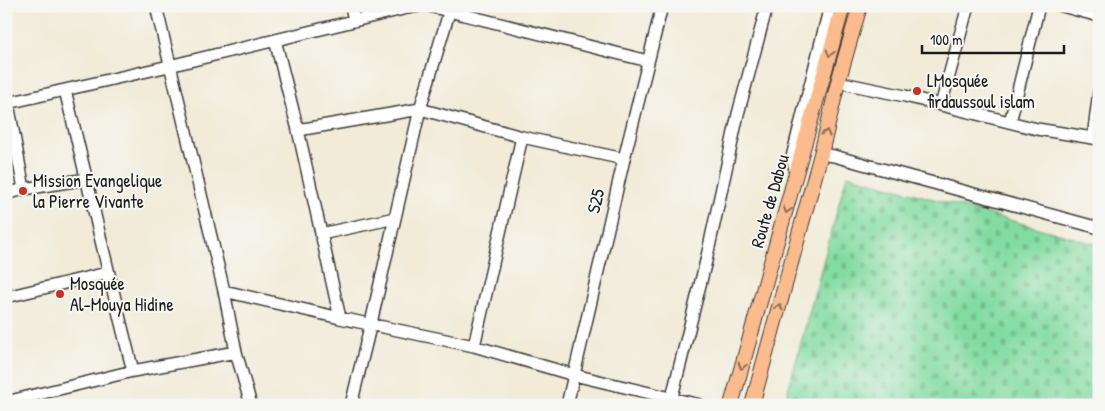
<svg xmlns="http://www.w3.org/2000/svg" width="1105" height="411" viewBox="0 0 1105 411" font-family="'Patrick Hand',sans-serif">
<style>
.cemetery{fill:url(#cemetery-stones);stroke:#4f7c5f}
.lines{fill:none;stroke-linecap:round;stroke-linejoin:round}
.minor-casing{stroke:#3c3b38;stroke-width:14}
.major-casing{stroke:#3c3b38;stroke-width:16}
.minor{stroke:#fff;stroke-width:11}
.major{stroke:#fbbb8d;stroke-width:14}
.oneway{stroke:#8c6c54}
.poi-dot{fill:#c8321e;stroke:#f6f6f2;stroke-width:2}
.labels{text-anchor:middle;stroke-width:4;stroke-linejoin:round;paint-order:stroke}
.poi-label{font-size:18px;fill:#1c1c1c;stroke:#f6f6f2;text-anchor:start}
.street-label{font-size:18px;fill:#1c1c1c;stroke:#f6f6f2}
</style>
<defs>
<pattern id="cemetery-stones" width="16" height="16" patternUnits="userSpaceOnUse" patternTransform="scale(1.25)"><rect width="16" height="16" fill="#82dca2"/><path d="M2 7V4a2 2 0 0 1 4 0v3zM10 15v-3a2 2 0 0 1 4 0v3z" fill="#70bc8b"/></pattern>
</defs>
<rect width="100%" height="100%" fill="#f6f6f2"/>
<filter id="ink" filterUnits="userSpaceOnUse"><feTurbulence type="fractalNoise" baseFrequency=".02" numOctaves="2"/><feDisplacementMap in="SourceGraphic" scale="10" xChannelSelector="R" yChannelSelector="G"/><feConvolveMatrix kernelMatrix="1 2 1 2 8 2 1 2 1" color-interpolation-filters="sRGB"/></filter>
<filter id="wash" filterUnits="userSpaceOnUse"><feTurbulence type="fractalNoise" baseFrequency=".0096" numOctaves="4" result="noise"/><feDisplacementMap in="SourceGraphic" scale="20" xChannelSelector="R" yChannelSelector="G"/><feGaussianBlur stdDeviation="1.12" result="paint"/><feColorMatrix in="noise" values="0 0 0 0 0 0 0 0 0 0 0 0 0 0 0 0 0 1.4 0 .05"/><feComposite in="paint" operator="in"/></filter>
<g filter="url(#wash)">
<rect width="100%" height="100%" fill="#f1ebd8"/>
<path class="cemetery" d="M847,175l252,70v160h-315z"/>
</g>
<g filter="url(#ink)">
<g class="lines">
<defs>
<path id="minor" d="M156,6l68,285 12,61 15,53
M351,6l3,15
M429,6l219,55
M1062,6l37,10
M275,40l23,90 42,188
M838,82l67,14 132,33 62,10
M65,90c23,93 44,188 68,281
M7,98l17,91
M8,103l161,-37 238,-58 12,-2
M941,105l27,-99
M1010,122l29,-116
M298,130l122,-21 102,28 102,22
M1093,138l6,-47
M821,154l13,2 265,72
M796,174l-4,-17 38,-151
M6,194l18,-5 63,-10
M321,234l74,-16
M224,291l116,27 134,28 100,29 126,30
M6,297l101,-24
M474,346l48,-209
M6,402l127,-31 103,-19
M351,405l20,-82 49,-214 31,-103
M567,405l57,-246 38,-153
M670,405l36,-144 32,-147 29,-108"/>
<path id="major" d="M731,405l112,-399
M752,405l69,-251 17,-72 22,-76"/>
</defs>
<use href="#minor" class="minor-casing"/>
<use href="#major" class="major-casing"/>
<use href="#minor" class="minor"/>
<use href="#major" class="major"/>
</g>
<defs><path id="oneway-chevron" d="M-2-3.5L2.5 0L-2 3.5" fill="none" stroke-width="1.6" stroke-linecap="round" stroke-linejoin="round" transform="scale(1.25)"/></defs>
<g class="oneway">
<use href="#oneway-chevron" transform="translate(830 53) rotate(105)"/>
<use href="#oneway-chevron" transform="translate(826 133) rotate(-76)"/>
<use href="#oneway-chevron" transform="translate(787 210) rotate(106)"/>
<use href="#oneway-chevron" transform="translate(779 307) rotate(-75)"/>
<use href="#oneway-chevron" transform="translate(742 366) rotate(106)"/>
</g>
</g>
<g class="poi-dot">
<circle cx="917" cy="91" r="5"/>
<circle cx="23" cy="191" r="5"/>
<circle cx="60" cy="294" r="5"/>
</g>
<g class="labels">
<g class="poi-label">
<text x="927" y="87">LMosquée<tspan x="927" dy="21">firdaussoul islam</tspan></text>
<text x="33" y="187">Mission Evangelique<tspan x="33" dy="21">la Pierre Vivante</tspan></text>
<text x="70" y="290">Mosquée<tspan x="70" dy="21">Al-Mouya Hidine</tspan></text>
</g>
<g class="street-label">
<text transform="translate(596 201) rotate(-77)" y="6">S25</text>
<text transform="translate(770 201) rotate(-74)" y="6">Route de Dabou</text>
</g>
</g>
<rect width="1105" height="411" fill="none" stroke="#f6f6f2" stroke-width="25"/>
<path d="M922 45v8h142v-8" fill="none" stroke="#1c1c1c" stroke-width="2.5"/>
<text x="930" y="45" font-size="15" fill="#1c1c1c" stroke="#f6f6f2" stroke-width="4" paint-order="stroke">100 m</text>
</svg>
